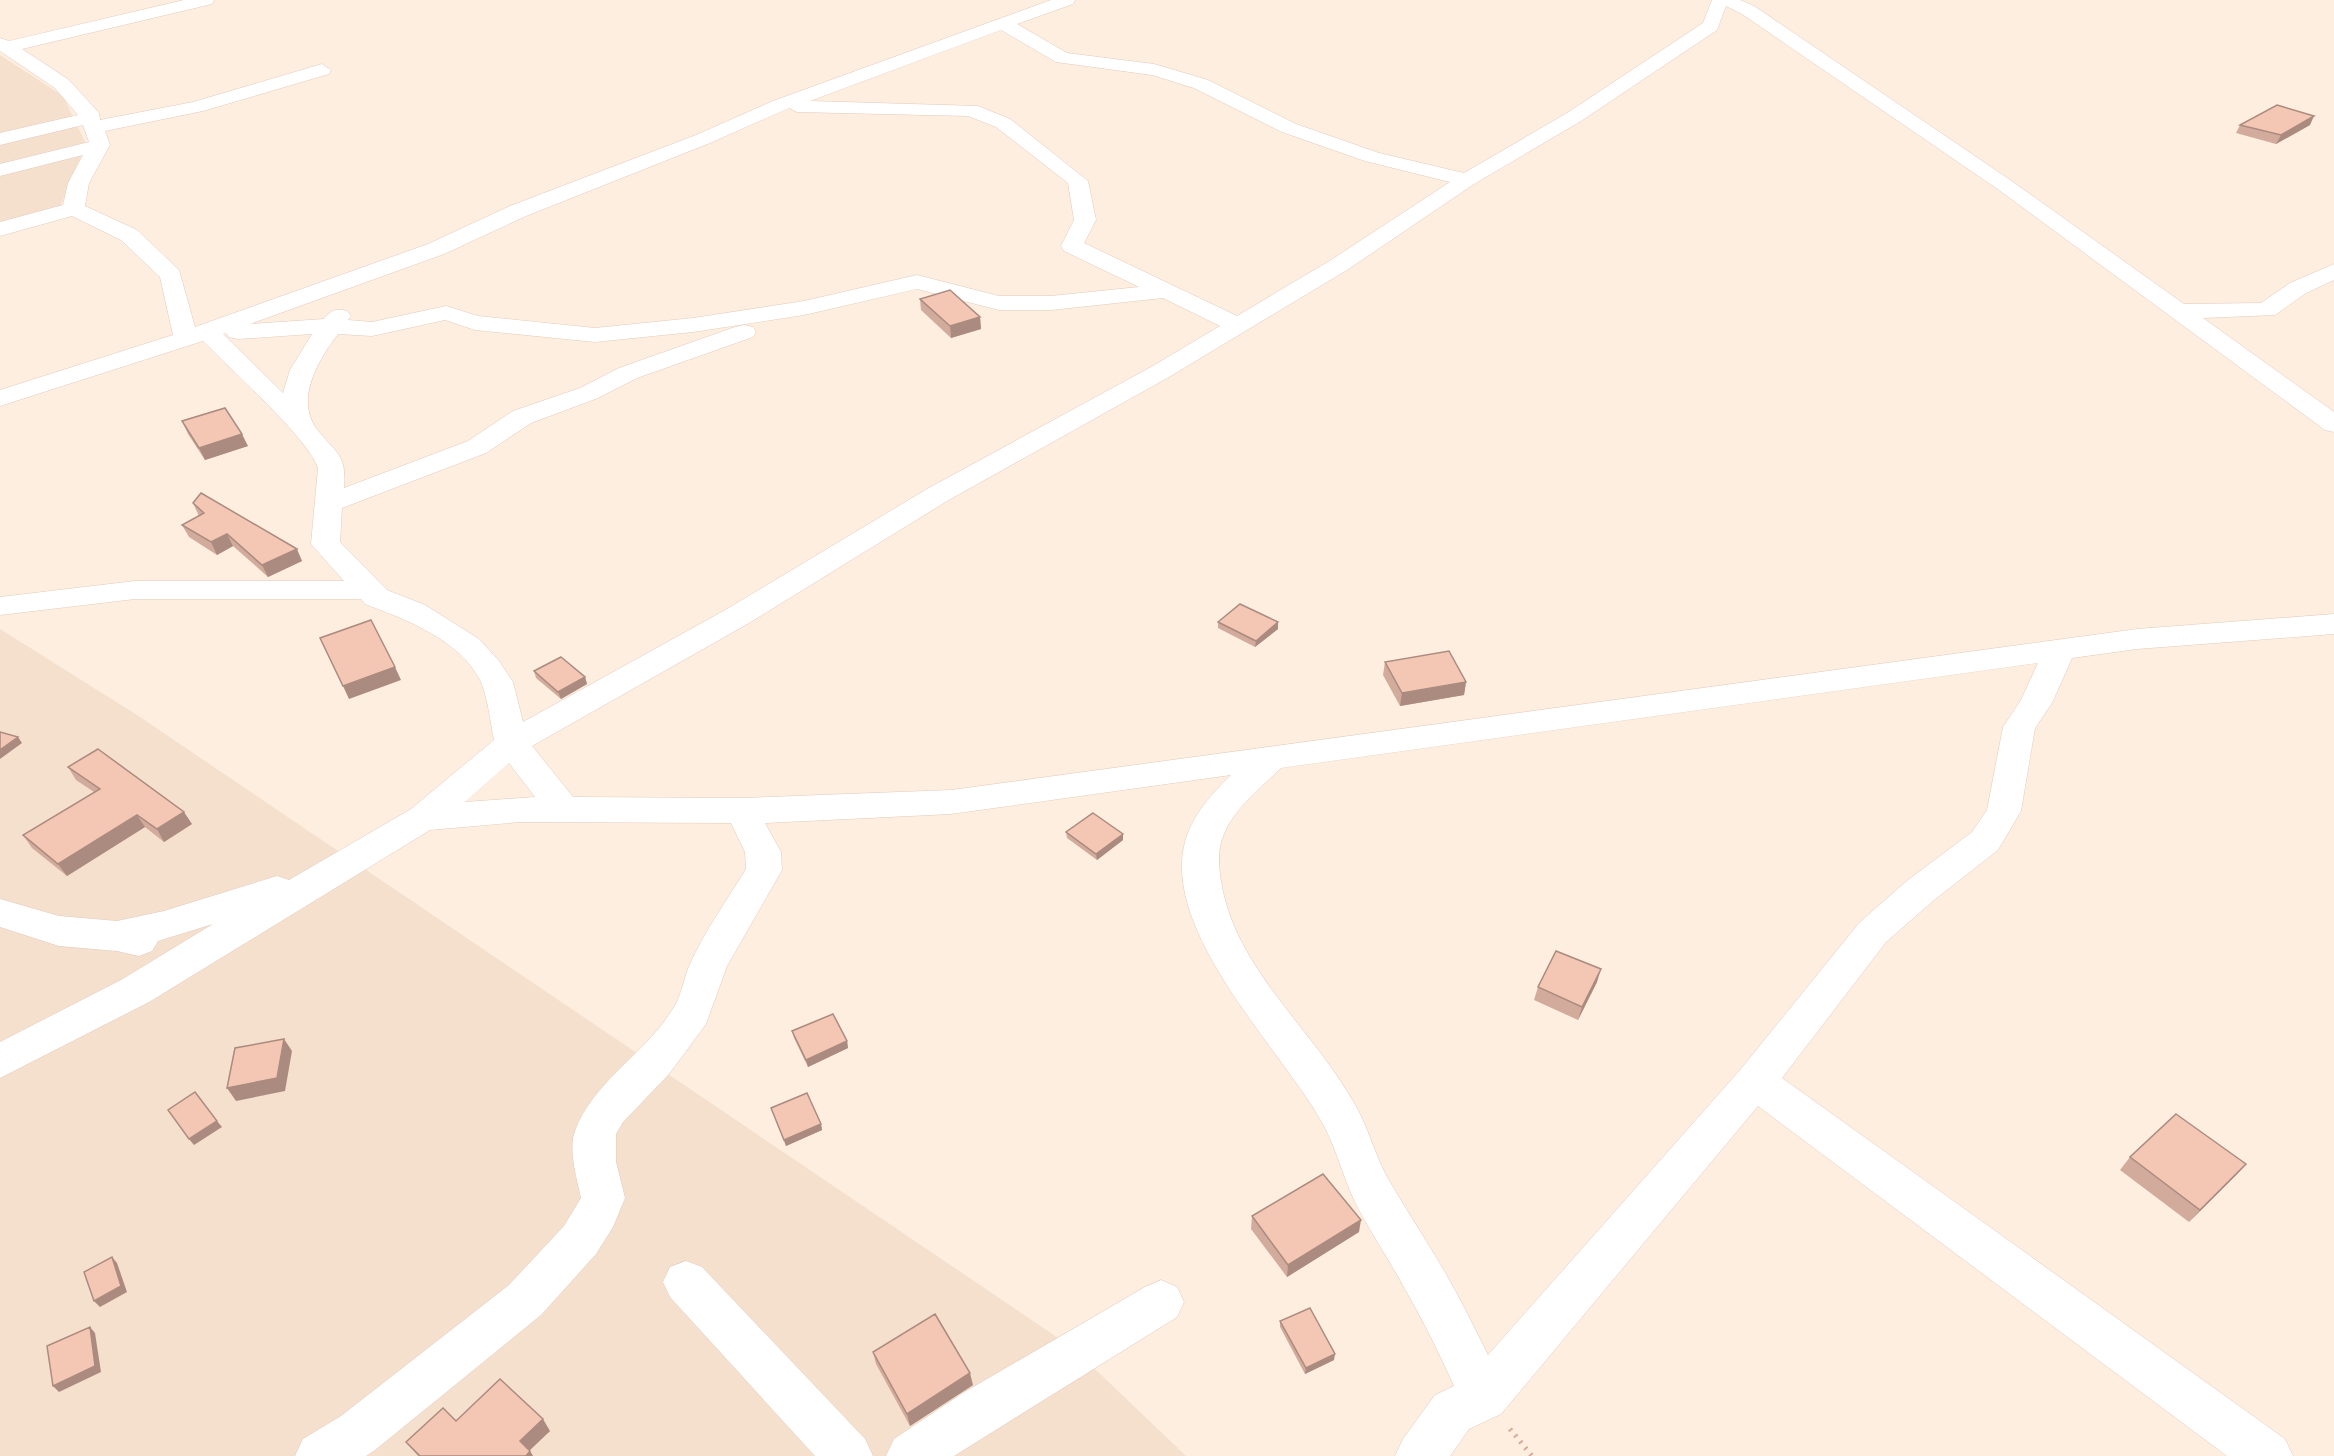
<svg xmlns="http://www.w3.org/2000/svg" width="2334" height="1456" viewBox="0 0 2334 1456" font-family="Commissioner,sans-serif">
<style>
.residential{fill:#f5dfcd}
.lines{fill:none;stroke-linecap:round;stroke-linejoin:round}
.minor-casing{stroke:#e3cbbe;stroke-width:1}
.path{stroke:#d8aa99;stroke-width:5;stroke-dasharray:2 6;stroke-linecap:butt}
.minor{fill:#fff;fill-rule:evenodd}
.wall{fill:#d2ab9c}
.shaded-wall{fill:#ab8b7f}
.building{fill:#f4c7b5;stroke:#ab8b7f;stroke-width:1.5}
</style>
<rect width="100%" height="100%" fill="#fdeedf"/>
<path class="residential" d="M0,55l63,41 23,48 -27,65 -59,17z
M0,629l137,86 936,633 113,108h-1186z"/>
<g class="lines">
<defs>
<path id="minor" d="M184,0h30l-2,4 -190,45 47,31 30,33 1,7 93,-18 129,-38 9,6 -2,4 -126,37 -98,20 5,14 -21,38 -4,23 52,24 42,40 16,57 233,-83 82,-38 186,-71 77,-34 278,-101h24l-2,4 -56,20 50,29 87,11 54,16 88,44 83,29 85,20 103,-60 136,-90 9,-23h28l14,6 259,176 171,122 77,-1 29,-20 44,-19v16l-28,13 -31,22 -72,3 131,94v20l-9,-2 -326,-240 -257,-176 -16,-8 -9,24 -136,91 -107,63 -127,86 -178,107 -222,124 -198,122 -217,123 41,51 169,1 209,-8 1186,-161 197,-15v20l-197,15 -65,9 -20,45 -17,25 -14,83 -23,39 -64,50 -48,42 -104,136 503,361 8,17h-66l-469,-350 -257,308 -32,15 -19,27h-55l8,-17 32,-44 19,-9c-15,-33 -31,-66 -49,-97 -16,-30 -35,-57 -50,-87 -12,-25 -18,-52 -31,-76 -40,-74 -163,-193 -139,-284 7,-26 27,-49 46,-67l-280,39 -186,9 16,29 1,18 -55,96 -21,58 -37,50 -46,48 -7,12v28l9,36 -12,29 -17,27 -55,61 -166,135 -9,6h-71l8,-17 38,-23 168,-131 55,-59 17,-28c-4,-20 -13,-48 -6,-67 19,-51 72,-78 99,-124 8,-13 10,-30 16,-43 15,-33 37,-64 56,-95l-1,-17 -14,-29 -211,-1 -90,8 -281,172 -149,76v-36l121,-62 92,-56 -55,17 -6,10 -13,5 -22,-5 -58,-5 -59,-19v-28l59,17 58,5 47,-10 113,-35 12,4 122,-71 83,-69c-4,-19 -6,-43 -14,-60 -20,-40 -75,-61 -115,-76l-4,-5h-226l-135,16v-18l135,-16h209l-33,-37 7,-76c-9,-29 -90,-101 -115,-127l-203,65v-16l173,-55 -13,-58 -39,-37 -49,-24 -72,20v-14l63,-17 5,-22 15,-28 -83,21v-12l89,-22 -6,-17 -83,20v-12l78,-18 -23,-27 -55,-37v-13l9,3zM1001,30l55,32 96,13 42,13 88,44 83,29 85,21 -119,78 -94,56 -153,-73 12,-23 -8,-39 -78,-62 -32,-13 -168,-5zM789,108l8,4 171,4 28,11 72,56 6,37 -13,26 3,5 75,36 -88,9h-52l-82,-21 -113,26 -111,17 -98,10 -117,-12 -32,-10 -74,16 -24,-2 3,-4 -4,-5c-11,-3 -16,-1 -23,8l-74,5 194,-70 82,-38 184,-73zM917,289l82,21h52l112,-12 57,28 -69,41 -224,122 -200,120 -204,113 -10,-40 -14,-21 -20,-22 -54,-34 -38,-15 -47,-48 2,-34 144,-55 45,-30 67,-25 39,-20 116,-41 3,-5 -3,-5 -9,-2 -9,2 -116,41 -39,20 -67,23 -45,30 -124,47c3,-35 -9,-35 -28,-60 -21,-30 3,-69 22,-94l34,2 73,-16 30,10 120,12 98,-10 111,-17zM226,333l3,4 9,2 74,-5 -22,36 -7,23 -60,-59zM2038,663l-17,37 -18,27 -16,83 -15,22 -64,48 -48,42 -119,147 -253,286c-16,-32 -32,-65 -51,-96 -16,-27 -34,-54 -50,-82 -13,-24 -19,-51 -33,-74 -45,-80 -132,-145 -135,-243 -1,-40 36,-67 62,-92zM509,763l26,34 -70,5z
M686,1261l16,6 163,172 8,17h-58l-145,-159 -7,-15 7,-15z
M1161,1280l16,7 7,15 -7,15 -223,139h-68l8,-17 69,-46 182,-106z"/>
</defs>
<use href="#minor" class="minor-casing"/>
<path class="path" d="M1510,1429l22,27"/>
<use href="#minor" class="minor"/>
</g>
<path class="wall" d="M2240,125h70l-34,19 -40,-11z
M920,299l60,18 1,12 -30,9 -30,-28z
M182,421l66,25 -43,14 -17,-26z
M193,503l109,58 -34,16 -35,-31 -16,9 -28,-18 -7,-12 17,-9z
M1218,622l60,7 -23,18 -37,-19z
M1385,662l81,20 -2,13 -64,11 -17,-31z
M534,671l51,6 2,7 -26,15 -25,-21z
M68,767l124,57 -28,18 -19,-15 -78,49 -35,-28 -9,-13 71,-43 -18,-12z
M1066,832l57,8 -26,20 -30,-22z
M1597,982l-19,38 -44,-20 4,-13z
M792,1031l55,10 1,7 -40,19 -14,-29z
M771,1108l50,16 1,6 -36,16z
M2130,1157l116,7 -11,12 -46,46 -69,-52z
M1252,1216l107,16 -72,45 -36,-48z
M1280,1321l54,39 -29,14 -25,-47z
M873,1352l100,33 -63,41 -34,-62z
M456,1421l94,10 -21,19 4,6h-115l-12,-14z"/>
<path class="shaded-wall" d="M2314,116l-4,9 -34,19 5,-9z
M980,317l1,12 -30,9 -1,-12z
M242,434l6,12 -43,14 -6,-12z
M227,534l6,12 -16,9 -6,-13z
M297,549l5,12 -34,16 -6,-12z
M1278,622v7l-23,18 1,-6z
M395,667l6,13 -52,19 -6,-13z
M585,677l2,7 -26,15 -3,-7z
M1466,682l-2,13 -64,11 2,-13z
M18,737l4,6 -22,16v-9z
M184,812l8,12 -28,18 -7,-13z
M137,815l8,12 -78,49 -9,-12z
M1123,834v6l-26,20 -1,-6z
M1601,969l-4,13 -19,38 4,-13z
M284,1039l8,12 -7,40 -49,10 -9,-13z
M847,1041l1,7 -40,19 -2,-7z
M217,1121l5,6 -28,18 -5,-6z
M821,1124l1,6 -36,16 -2,-6z
M2246,1164l-11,12 -46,46 11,-12z
M1361,1220l-2,12 -72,45 1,-12z
M112,1257l5,6 10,29 -27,15 -6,-6z
M90,1327l5,6 6,39 -42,20 -6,-6z
M1335,1354l-1,6 -29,14 1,-6z
M970,1373l3,12 -63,41 -3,-12z
M543,1419l7,12 -22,21 -8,-11z
M530,1451l3,5h-7z"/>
<path class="building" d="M2277,105l37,11 -33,19 -41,-10z
M950,290l30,27 -30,9 -30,-27z
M225,408l17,26 -43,14 -17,-27z
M201,493l96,56 -35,16 -35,-31 -16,8 -29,-17 22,-12 -11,-10z
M1240,604l38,18 -22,19 -38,-19z
M371,620l24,47 -52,19 -23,-48z
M1449,651l17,31 -64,11 -17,-31z
M561,657l24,20 -27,15 -24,-21z
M0,732l18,5 -18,13z
M98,749l86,63 -27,17 -20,-14 -79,49 -35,-29 77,-46 -32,-22z
M1093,813l30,21 -27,20 -30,-22z
M1556,951l45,18 -19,38 -44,-20z
M833,1014l14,27 -41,19 -14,-29z
M284,1039l-7,39 -50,10 8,-40z
M195,1092l22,29 -28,18 -21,-29z
M807,1093l14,31 -37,16 -13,-32z
M2176,1114l70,50 -46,46 -70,-53z
M1323,1174l38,46 -73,45 -36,-49z
M112,1257l9,29 -27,15 -10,-29z
M1310,1308l25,46 -29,14 -26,-47z
M935,1314l35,59 -63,41 -34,-62z
M90,1327l5,39 -42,20 -6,-40z
M500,1379l43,40 -23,22 10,10 -4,5h-106l-14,-14 37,-34 13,13z"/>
</svg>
